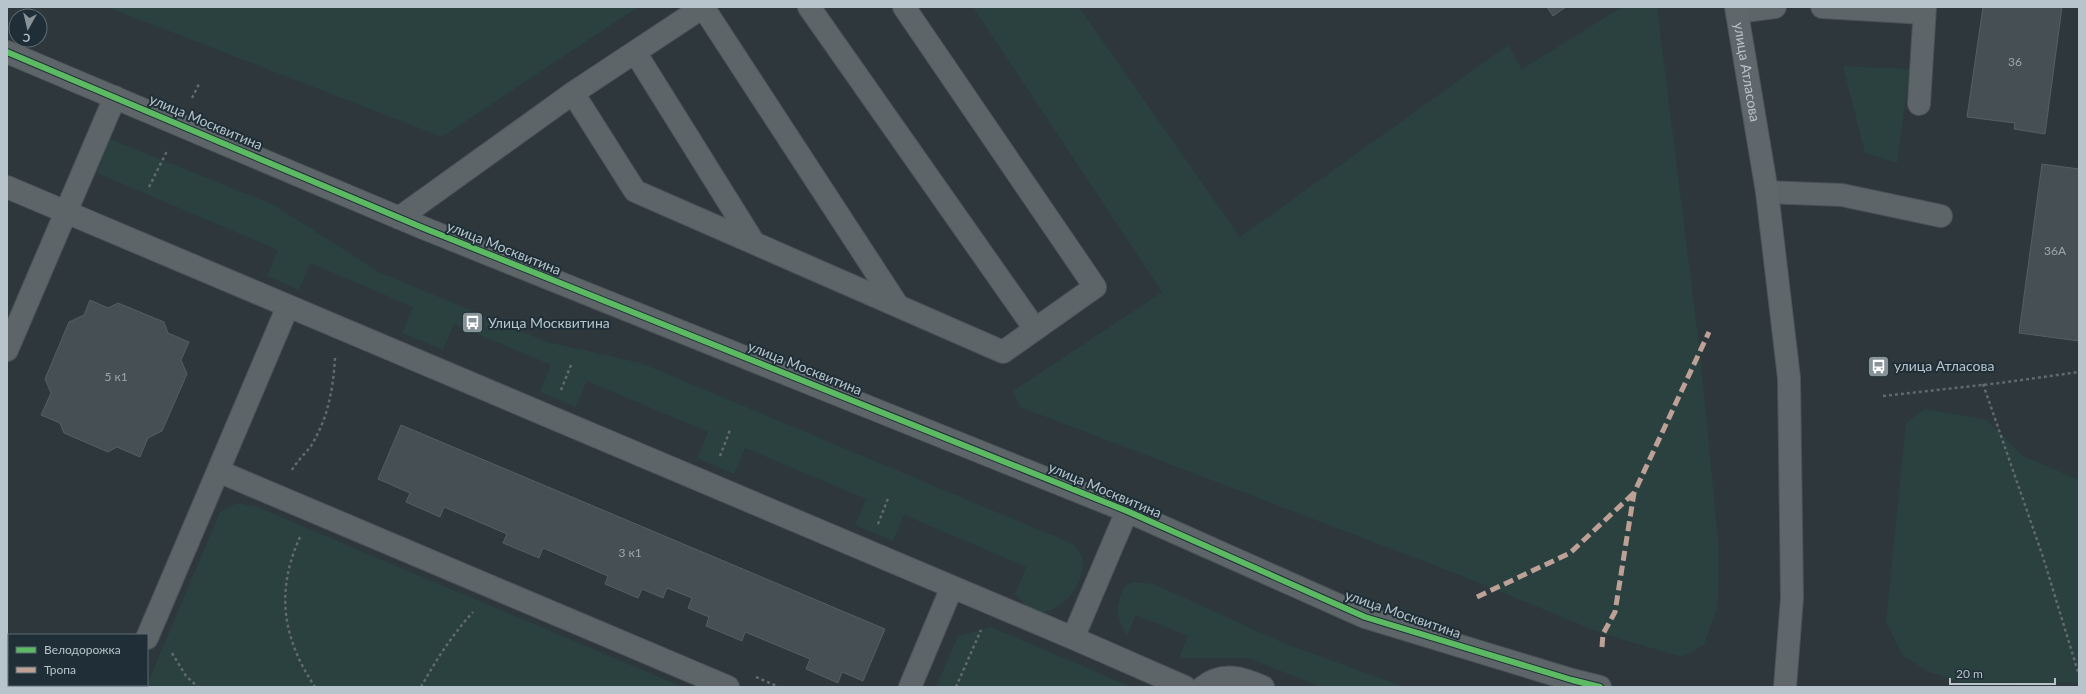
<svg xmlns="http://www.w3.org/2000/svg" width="2086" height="694" viewBox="0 0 2086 694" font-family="Lato,sans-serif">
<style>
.green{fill:#2a413f}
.building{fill:#464f53;stroke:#555e63}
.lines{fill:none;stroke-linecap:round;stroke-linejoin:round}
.minor-casing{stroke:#4b5256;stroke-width:24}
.major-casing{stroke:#4b5458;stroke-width:24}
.path{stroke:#61696c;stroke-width:2.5;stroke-dasharray:3 3;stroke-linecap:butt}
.minor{stroke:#5d6569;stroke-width:22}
.major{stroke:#5f676b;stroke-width:22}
.quiet{stroke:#bda197;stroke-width:5;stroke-dasharray:10 5;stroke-linecap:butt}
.cycleway-casing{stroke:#202f37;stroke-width:8}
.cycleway{stroke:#5cba63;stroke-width:6}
.labels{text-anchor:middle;stroke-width:4;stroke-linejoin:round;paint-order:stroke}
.number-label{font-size:12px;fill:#9ca7ad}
.street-label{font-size:14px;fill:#b8c4cb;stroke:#202f37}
.poi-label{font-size:14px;fill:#b8c4cb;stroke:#202f37;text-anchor:start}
</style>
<rect width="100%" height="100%" fill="#2d373c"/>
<path class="green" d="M107,7h531l-196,130z
M973,7h106l161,230 268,-192 14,24 100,-62h35l43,345 19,197 -1,56 -14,40 -22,12 -79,-23 -146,-60 -437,-167 -7,-16 149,-99z
M1843,66l67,3 -13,94 -32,-10z
M110,139l164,66 105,67 168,70 94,21 432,181c3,3 6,6 8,10 6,12 -4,37 -14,45 -7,7 -14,11 -24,14l-16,-6 -12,-13 11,-27 -122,-52 -11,26 -38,-16 11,-26 -121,-51 -11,26 -37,-16 11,-26 -121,-51 -11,26 -36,-15 11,-27 -97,-41 -11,26 -41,-17 11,-26 -103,-44 -11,27 -32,-14 11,-26 -181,-77z
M1924,409l63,11 36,36 56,24v203l-120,-1 -32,-11 -25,-16 -16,-34 20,-198z
M235,504h8l14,3 426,180h-537l74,-175z
M1133,582l21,2 132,60 119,43h-84l-73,-29h-69l9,-22 -52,-21 -9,21c-12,-22 -12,-28 -2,-50z
M991,627l141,60h-196l22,-51z"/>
<path class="building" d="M1547,7h19l-13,9z
M1983,7h79l-17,127 -31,-5 1,-6 -48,-6z
M2042,164l37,5v172l-60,-8z
M90,300l18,8 10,-5 46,19 4,11 21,9 -8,18 6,14 -25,57 -14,7 -8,19 -23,-10 -9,5 -44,-19 -4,-10 -19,-8 10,-22 -6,-14 24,-57 15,-7z
M401,425l484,204 -22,52 -21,-9 -4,11 -32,-14 4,-10 -65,-27 -3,9 -36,-15 3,-9 -21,-9 4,-10 -25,-10 -4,10 -21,-9 -4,9 -33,-14 3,-8 -65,-28 -4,10 -36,-15 4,-9 -63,-27 -4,10 -34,-15 4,-9 -32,-14z"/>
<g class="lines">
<defs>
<path id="minor" d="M703,7l195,299
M809,7l226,322
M1822,7l102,6
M1737,12l38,-5
M7,52l414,175 706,284 238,106 207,63 28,7
M635,52l119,191
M573,93l62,98 368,161 92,-65 -191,-280
M1919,104l6,-97
M7,187l59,25 49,-115
M1767,192l75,3 99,21
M399,218l174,-125 130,-86
M7,350l59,-138 1007,426 112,49
M218,471l70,-165
M147,638l71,-167 510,216
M1073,638l54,-127
M126,687l1,-2
M910,687l42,-100
M1203,687c20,-16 40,-9 60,0"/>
<g id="major">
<path id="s1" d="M1736,7l31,185 22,186 3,220 -7,89"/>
</g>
</defs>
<use href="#minor" class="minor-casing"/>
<use href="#major" class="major-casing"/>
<path class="path" d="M192,98l7,-14
M149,187l18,-36
M1983,384l60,173 36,118
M561,390l10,-25
M1883,396l117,-13 79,-11
M720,456l10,-26
M292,470c5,-9 13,-16 19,-24 17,-28 22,-56 24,-88
M878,524l11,-28
M300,537c-25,55 -17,102 15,150
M172,653l14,23 12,11
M756,677l23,10
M421,687c15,-27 31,-52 52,-75
M956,687l25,-57"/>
<use href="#minor" class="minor"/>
<use href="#major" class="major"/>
<path class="quiet" d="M1477,597l93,-44 64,-60
M1602,647l1,-13 12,-22 19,-119 75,-161"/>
<defs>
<path id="cycleway" d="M7,52l414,175 706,284 238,106 207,63 28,7"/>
</defs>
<use href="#cycleway" class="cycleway-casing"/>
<use href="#cycleway" class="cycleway"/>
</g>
<defs>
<symbol id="bus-square" viewBox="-11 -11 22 22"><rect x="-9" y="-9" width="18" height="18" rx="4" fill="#879399" stroke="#202f37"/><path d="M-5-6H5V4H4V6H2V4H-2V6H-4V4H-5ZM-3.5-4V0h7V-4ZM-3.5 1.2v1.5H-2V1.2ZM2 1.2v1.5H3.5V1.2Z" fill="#fff"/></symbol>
</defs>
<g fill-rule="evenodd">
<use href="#bus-square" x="460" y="310" width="25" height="25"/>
<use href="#bus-square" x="1866" y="354" width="25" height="25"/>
</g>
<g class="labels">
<g class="number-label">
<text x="2015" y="66">36</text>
<text x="2055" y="255">36А</text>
<text x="116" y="381">5 к1</text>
<text x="630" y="557">3 к1</text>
</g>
<g class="street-label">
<text dy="5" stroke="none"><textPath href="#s1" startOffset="66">улица Атласова</textPath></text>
<text transform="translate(206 122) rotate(23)" y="5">улица Москвитина</text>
<text transform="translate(504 248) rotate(22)" y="5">улица Москвитина</text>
<text transform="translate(805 368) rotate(22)" y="5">улица Москвитина</text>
<text transform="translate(1105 490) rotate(23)" y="5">улица Москвитина</text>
<text transform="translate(1403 614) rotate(19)" y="5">улица Москвитина</text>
</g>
<g class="poi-label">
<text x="488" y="328">Улица Москвитина</text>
<text x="1894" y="371">улица Атласова</text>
</g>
</g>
<rect width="2086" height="694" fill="none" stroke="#b8c4cb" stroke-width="16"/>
<rect x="8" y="634" width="140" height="52" fill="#202f37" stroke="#5d6b72"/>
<rect x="16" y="647" width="20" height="6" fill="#5cba63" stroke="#5d6b72"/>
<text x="44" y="654" font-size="12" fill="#b8c4cb">Велодорожка</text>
<rect x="16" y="667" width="20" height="6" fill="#bda197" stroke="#5d6b72"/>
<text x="44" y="674" font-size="12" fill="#b8c4cb">Тропа</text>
<g transform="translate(28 28) rotate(188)"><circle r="19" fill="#202f37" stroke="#5d6b72"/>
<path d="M0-3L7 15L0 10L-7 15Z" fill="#879399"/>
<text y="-6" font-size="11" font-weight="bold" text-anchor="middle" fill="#b8c4cb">С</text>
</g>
<path d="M1950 678v6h105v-6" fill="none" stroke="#b8c4cb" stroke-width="2"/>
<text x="1956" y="678" font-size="12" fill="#b8c4cb" stroke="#202f37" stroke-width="3" paint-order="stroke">20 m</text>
</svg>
